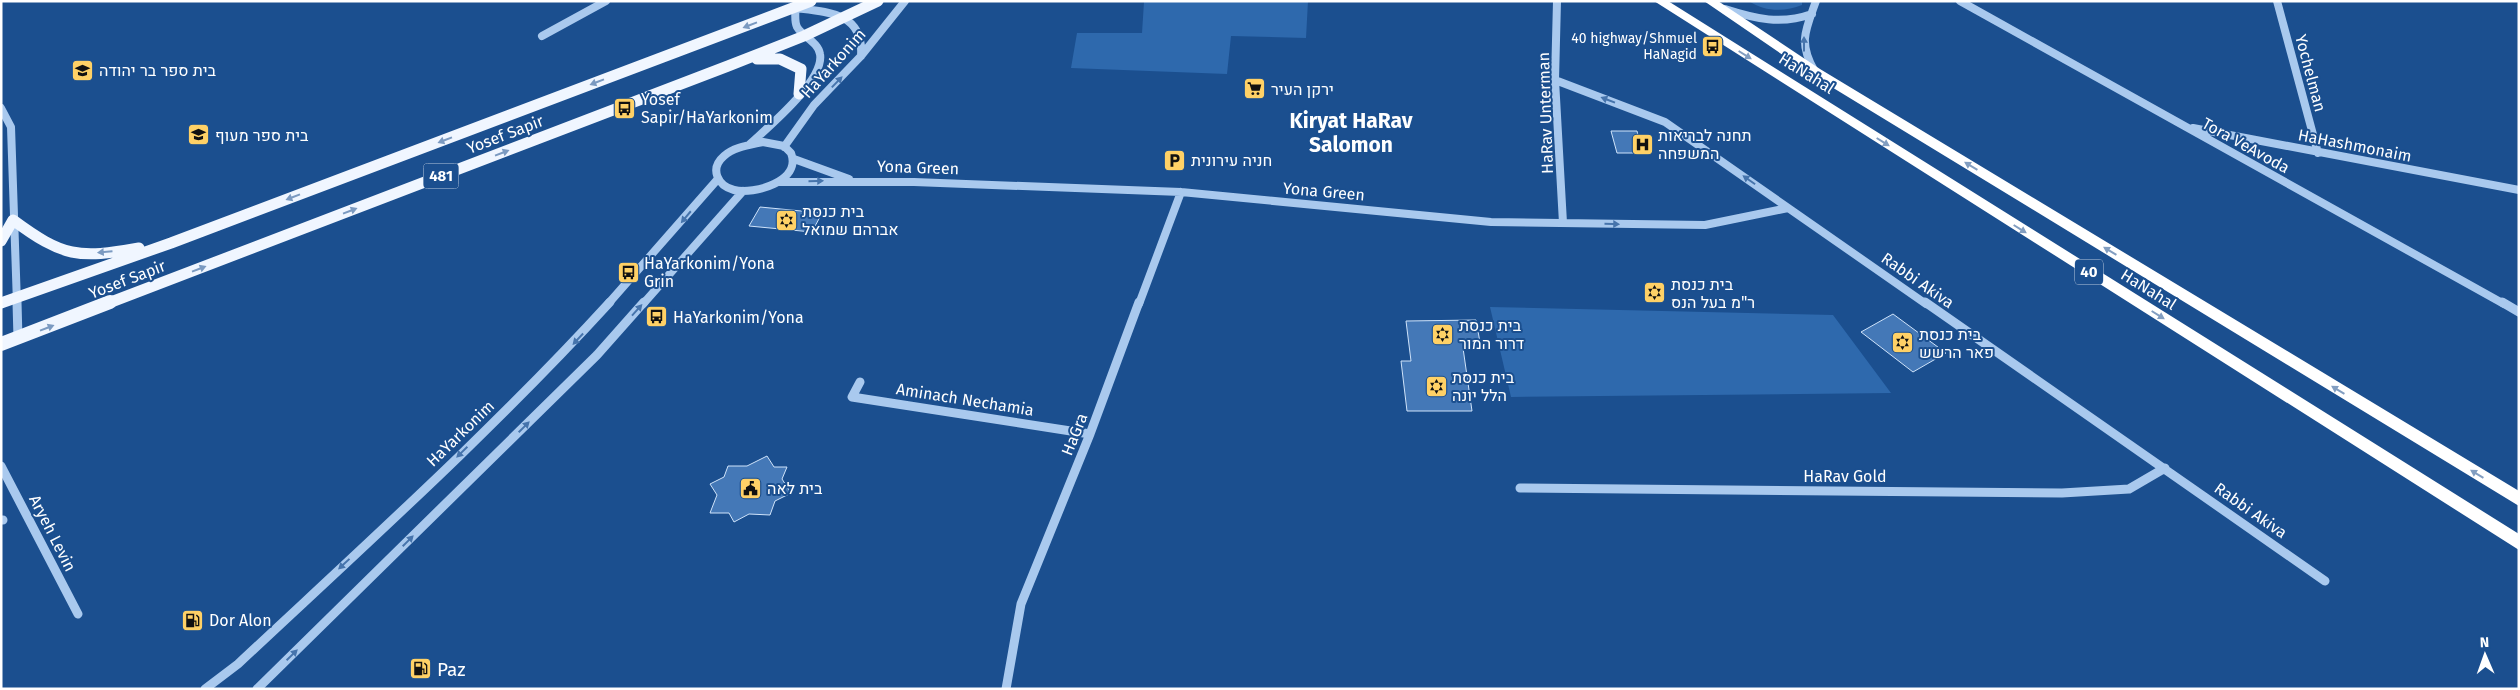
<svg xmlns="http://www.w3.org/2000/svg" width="2520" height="690" viewBox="0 0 2520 690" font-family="'Fira Sans',Heebo,sans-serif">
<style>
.green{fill:#2e69ad}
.building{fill:#4478b7;stroke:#cfe3fa}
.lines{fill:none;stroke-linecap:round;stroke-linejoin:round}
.minor-far1{stroke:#a9c9ee;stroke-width:8}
.minor{stroke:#a9c9ee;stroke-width:9}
.major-far1{stroke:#f0f6ff;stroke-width:11}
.major{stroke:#f0f6ff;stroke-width:14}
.highway{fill:#fff;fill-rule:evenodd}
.oneway{fill:#7b9ac1}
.oneway2{fill:#4674ac}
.oneway3{fill:#829ec1}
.labels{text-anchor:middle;stroke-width:4;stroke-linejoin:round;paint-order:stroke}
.far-poi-label{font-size:14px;fill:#fff;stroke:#1b4f8f;text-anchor:end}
.shield{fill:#1b4f8f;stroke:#bbcadd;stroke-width:1}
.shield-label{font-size:15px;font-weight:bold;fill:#fff}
.street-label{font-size:16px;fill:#fff;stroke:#1b4f8f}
.poi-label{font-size:16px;fill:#fff;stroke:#1b4f8f;text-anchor:start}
.near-poi-label{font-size:19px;fill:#fff;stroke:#1b4f8f;text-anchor:start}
.district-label{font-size:21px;font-weight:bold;fill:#fff;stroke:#1b4f8f}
</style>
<rect width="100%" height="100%" fill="#1b4f8f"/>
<path class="green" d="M1308,1l-2,37 -75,-2 -4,38 -156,-6 6,-35h65l2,-31z
M1749,1h53v4c-17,7 -37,7 -53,-4z
M1490,307l343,8 58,78 -380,4z"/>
<path class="building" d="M1611,131h26l5,22h-25z
M760,207l62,6 -10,19 -63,-6z
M1893,314l53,39 -33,19 -52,-40z
M1476,320l5,28h-18l9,63h-65l-6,-50h10l-5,-40z
M767,456l7,11h13l-5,12 9,14 -16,8 -5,14 -21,-1 -15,8 -5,-9h-19l7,-18 -7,-11 14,-7 4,-11h19z"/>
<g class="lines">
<path class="minor-far1" d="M1557,1l-2,79 8,143
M1960,1l544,303
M2277,1l41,152
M1725,9c31,10 56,16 87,5
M542,36l64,-35
M1814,70c-16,-28 -8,-41 2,-69
M1555,80l110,42 261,182
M1,108l10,19 6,177
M2193,128l326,62
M763,142l21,4 7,7c11,28 -37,42 -57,37 -16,-4 -25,-21 -10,-34 10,-9 26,-11 39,-14z
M750,144c18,-17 75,-64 70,-90 -2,-12 -17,-17 -23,-27 -3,-6 -1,-13 -2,-19 34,4 69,5 66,48
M784,147l30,-42 47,-49 44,-55
M794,159l55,20
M778,182h136l267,10 310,30 214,3 83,-17
M608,304l109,-124
M643,304l100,-113
M1139,304l42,-112"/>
<path class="minor" d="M17,302l1,37
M1925,302l400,279
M2502,302l17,10
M860,382l-8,15 238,37
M1,466l77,148
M1520,488l542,5 67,-4 36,-21
M1,520h2
M205,689l33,-25c126,-118 255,-234 372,-362
M257,689l340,-334 47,-53
M1006,689l15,-85 69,-170 49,-132"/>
<path class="major-far1" d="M757,59h23l21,10 -2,25
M1,241l12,-21c50,37 65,39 126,28
M1,303l170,-60 640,-242
M106,304l622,-238 76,-30 74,-35"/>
<path class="major" d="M1,344l109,-42"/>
<path class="highway" d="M1654,1h14l851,533v16z
M1704,1h14l102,68 699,422v15l-707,-431z"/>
</g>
<defs><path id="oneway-solid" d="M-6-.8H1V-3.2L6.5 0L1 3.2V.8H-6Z" transform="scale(1.25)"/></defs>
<g class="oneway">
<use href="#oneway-solid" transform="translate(750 25) rotate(159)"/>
<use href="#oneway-solid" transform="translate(597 82) rotate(159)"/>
<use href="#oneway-solid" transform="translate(445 140) rotate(159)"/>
<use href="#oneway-solid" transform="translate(502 153) rotate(-21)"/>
<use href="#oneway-solid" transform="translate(293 197) rotate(159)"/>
<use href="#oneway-solid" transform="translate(350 211) rotate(-21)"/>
<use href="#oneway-solid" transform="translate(105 252) rotate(175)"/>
<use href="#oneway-solid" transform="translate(199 269) rotate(-21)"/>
<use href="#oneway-solid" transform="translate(47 328) rotate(-21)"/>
</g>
<g class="oneway2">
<use href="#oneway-solid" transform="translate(1804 44) rotate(-90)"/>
<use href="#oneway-solid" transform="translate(837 82) rotate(-46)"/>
<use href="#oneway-solid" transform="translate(1608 100) rotate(-159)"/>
<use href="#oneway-solid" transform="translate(1749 180) rotate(-145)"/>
<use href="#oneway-solid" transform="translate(816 181) rotate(-1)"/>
<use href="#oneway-solid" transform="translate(686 217) rotate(130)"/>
<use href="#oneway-solid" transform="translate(1612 224) rotate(1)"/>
<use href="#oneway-solid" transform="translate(637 310) rotate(-48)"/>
<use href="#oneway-solid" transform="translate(578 339) rotate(133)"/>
<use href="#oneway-solid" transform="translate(524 427) rotate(-45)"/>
<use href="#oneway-solid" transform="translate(462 452) rotate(136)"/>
<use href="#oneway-solid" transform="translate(408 541) rotate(-45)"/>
<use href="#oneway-solid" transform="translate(344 564) rotate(137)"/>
<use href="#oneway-solid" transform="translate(292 655) rotate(-44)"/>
</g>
<g class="oneway3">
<use href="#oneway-solid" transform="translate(1745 55) rotate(32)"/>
<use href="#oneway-solid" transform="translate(1883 142) rotate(32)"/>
<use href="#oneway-solid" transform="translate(1971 166) rotate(-149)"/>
<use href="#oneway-solid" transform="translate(2020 229) rotate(32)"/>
<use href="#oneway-solid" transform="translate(2110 251) rotate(-149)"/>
<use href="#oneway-solid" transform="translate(2158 315) rotate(32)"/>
<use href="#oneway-solid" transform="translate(2338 390) rotate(-149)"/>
<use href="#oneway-solid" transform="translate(2477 474) rotate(-149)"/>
</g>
<defs>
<symbol id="bus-square" viewBox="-11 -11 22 22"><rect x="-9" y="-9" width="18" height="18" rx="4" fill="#ffd166" stroke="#1b4f8f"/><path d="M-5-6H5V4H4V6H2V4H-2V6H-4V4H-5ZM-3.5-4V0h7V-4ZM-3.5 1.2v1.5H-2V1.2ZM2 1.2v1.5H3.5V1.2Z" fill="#111"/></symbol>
<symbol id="school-square" viewBox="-11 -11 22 22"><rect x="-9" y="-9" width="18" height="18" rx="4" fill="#ffd166" stroke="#1b4f8f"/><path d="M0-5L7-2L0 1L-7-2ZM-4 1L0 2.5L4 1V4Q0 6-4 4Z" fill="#111"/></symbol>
<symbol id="supermarket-square" viewBox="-11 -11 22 22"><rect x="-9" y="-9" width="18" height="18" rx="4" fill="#ffd166" stroke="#1b4f8f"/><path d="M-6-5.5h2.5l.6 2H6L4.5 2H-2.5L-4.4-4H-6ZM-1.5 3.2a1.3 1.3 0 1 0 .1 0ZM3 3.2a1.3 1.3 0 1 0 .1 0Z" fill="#111"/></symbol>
<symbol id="hospital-square" viewBox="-11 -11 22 22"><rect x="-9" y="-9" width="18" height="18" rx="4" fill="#ffd166" stroke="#1b4f8f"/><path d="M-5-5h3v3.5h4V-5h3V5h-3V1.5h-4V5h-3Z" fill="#111"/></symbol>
<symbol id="parking-square" viewBox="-11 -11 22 22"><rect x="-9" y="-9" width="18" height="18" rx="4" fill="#ffd166" stroke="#1b4f8f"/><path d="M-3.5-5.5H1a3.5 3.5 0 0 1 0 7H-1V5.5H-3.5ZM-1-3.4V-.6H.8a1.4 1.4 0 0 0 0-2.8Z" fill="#111"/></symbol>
<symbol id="synagogue-square" viewBox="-11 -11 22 22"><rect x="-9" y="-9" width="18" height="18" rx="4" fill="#ffd166" stroke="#1b4f8f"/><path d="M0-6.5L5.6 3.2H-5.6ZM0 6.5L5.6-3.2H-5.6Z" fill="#111"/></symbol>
<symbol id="civic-square" viewBox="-11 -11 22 22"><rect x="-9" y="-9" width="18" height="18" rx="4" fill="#ffd166" stroke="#1b4f8f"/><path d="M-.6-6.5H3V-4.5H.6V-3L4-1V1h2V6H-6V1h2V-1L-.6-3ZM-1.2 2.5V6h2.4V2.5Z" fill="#111"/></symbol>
<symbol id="fuel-square" viewBox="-11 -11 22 22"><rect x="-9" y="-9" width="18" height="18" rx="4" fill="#ffd166" stroke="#1b4f8f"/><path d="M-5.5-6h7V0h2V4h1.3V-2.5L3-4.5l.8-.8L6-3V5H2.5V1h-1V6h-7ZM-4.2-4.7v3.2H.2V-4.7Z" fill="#111"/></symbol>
</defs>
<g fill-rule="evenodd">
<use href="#bus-square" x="1700" y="34" width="25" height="25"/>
<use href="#school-square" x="70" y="58" width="25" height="25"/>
<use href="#supermarket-square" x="1242" y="76" width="25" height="25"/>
<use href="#bus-square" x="612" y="96" width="25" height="25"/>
<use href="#school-square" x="186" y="122" width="25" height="25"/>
<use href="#hospital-square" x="1630" y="132" width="25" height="25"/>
<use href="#parking-square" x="1162" y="148" width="25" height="25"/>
<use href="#synagogue-square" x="774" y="208" width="25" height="25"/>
<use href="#bus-square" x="616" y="260" width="25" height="25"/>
<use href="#synagogue-square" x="1642" y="280" width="25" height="25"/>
<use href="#bus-square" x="644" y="304" width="25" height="25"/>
<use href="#synagogue-square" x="1430" y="322" width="25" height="25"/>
<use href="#synagogue-square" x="1890" y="330" width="25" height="25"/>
<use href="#synagogue-square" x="1424" y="374" width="25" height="25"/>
<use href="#civic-square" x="738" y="476" width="25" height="25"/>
<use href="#fuel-square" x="180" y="608" width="25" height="25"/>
<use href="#fuel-square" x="408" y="656" width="25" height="25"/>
</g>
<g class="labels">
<g class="far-poi-label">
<text x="1697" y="43">40 highway/Shmuel<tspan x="1697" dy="16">HaNagid</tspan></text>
</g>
<g class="shield">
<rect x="423.5" y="163.5" width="35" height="25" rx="4"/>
<rect x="2075" y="259.5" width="28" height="25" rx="4"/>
</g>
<g class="shield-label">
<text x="441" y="181">481</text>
<text x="2089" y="277">40</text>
</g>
<g class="street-label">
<text transform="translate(833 63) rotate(-48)" y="6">HaYarkonim</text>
<text transform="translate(1807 73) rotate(32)" y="6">HaNahal</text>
<text transform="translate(2311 73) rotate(75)" y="6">Yochelman</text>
<text transform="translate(1545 113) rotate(-92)" y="6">HaRav Unterman</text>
<text transform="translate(505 134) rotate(-21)" y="6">Yosef Sapir</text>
<text transform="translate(2246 145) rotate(29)" y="6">Tora VeAvoda</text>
<text transform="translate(2355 145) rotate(11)" y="6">HaHashmonaim</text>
<text transform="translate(918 167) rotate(2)" y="6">Yona Green</text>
<text transform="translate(1324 191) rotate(5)" y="6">Yona Green</text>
<text transform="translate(127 279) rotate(-21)" y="6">Yosef Sapir</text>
<text transform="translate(1918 280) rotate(35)" y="6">Rabbi Akiva</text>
<text transform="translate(2149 289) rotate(32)" y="6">HaNahal</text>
<text transform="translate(965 399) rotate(9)" y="6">Aminach Nechamia</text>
<text transform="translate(460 433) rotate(-44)" y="6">HaYarkonim</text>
<text transform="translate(1074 434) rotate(-68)" y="6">HaGra</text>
<text x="1845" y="482">HaRav Gold</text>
<text transform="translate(2251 510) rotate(35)" y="6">Rabbi Akiva</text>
<text transform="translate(53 533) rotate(63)" y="6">Aryeh Levin</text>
</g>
<g class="poi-label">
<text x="99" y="76">בית ספר בר יהודה</text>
<text x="1271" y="95">ירקן העיר</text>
<text x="641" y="105">Yosef<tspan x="641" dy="18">Sapir/HaYarkonim</tspan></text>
<text x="215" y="141">בית ספר מעוף</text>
<text x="1658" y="141">תחנה לבריאות<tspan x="1658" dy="18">המשפחה</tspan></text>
<text x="1191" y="166">חניה עירונית</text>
<text x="802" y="217">בית כנסת<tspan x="802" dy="18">אברהם שמואל</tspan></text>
<text x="644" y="269">HaYarkonim/Yona<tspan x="644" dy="18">Grin</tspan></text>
<text x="1671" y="290">בית כנסת<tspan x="1671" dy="18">ר"מ בעל הנס</tspan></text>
<text x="673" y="323">HaYarkonim/Yona</text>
<text x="1459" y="331">בית כנסת<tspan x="1459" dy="18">דרור המור</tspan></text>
<text x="1919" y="340">בית כנסת<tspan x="1919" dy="18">פאר הרשש</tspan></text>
<text x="1452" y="383">בית כנסת<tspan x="1452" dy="18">הלל יונה</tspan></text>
<text x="767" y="494">בית לאה</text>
<text x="209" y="626">Dor Alon</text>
</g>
<g class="near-poi-label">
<text x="437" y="676">Paz</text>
</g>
<g class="district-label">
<text x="1351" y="128">Kiryat HaRav<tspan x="1351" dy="24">Salomon</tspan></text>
</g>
</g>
<rect width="2520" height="690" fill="none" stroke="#ffffff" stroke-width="5"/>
<g transform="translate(2485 655) rotate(358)" stroke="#1b4f8f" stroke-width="4" paint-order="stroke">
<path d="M0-4L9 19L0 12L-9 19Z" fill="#ffffff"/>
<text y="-8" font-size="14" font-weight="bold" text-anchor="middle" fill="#ffffff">N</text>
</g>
</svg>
